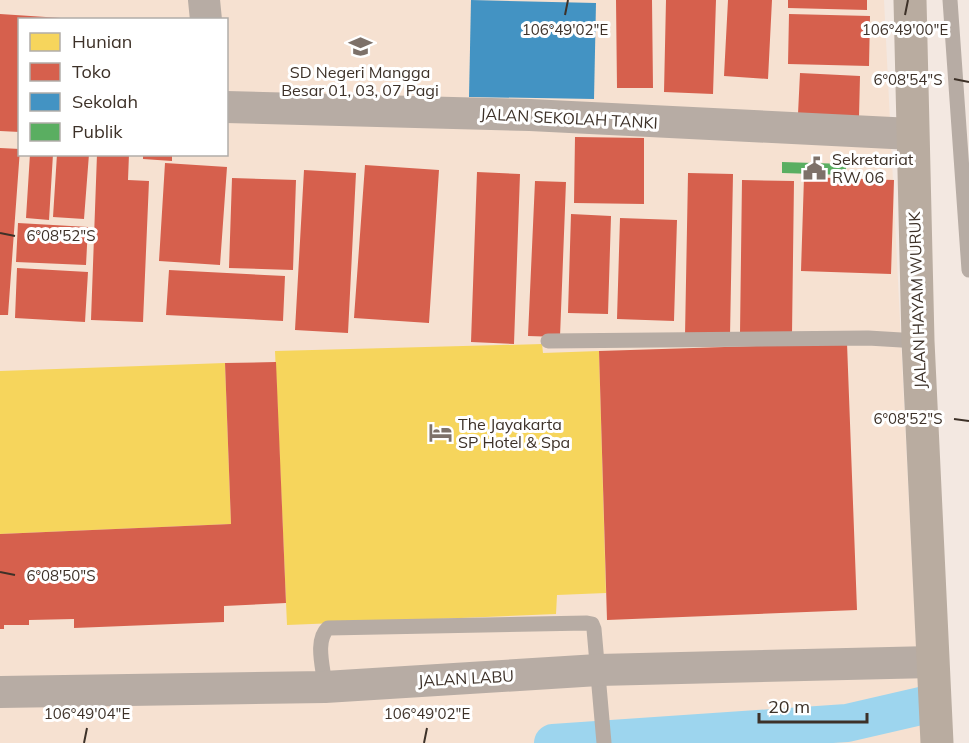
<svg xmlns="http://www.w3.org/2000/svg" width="969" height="743" viewBox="0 0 969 743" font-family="Mulish,sans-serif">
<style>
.built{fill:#f6e1d1;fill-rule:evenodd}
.homes{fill:#f6d55c}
.shops{fill:#d6604d}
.schools{fill:#4393c3}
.public{fill:#5aae61}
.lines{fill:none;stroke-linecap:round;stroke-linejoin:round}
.canal{stroke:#9dd5ee;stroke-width:38}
.service{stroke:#b7aca4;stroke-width:15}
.minor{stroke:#b7aca4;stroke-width:32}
.primary{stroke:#b9aca0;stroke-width:33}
.ticks{fill:none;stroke:#3d3128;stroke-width:2}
.labels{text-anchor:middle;stroke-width:6;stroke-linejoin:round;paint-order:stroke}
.poi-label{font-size:16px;fill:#3d3128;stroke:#fff;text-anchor:start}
.street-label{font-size:16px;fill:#3d3128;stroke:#fff}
.ticks-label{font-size:15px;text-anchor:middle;fill:#3d3128;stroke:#fff;stroke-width:6;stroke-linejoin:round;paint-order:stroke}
</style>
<rect width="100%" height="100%" fill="#f3e8e1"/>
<path class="built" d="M0,0h884l37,743h-921zM20,20h206v134h-206z"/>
<path class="homes" d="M542,344l1,9 56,-2 7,242 -49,2 -1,19 -269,11 -12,-274z
M225,363l6,161 -231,10v-163z"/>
<path class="shops" d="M616,0h36l1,88h-36z
M666,0h50l-3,94 -49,-2z
M728,0h44l-4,79 -44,-3z
M788,0h79v10l-79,-2z
M0,14l61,4 -41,2v112l-20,-1z
M789,14l81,2 -1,50 -81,-2z
M800,73l60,3 -1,41 -61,-3z
M575,137l69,1v66l-70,-1z
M0,148l20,1 -12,166h-8z
M30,154h23l-4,66 -23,-2z
M57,154h32l-5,65 -31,-2z
M97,154h32l-1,26 21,1 -6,141 -52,-2z
M143,154h29v7l-29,-2z
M165,163l62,4 -7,98 -61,-4z
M365,165l74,5 -10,153 -75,-5z
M304,170l52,3 -8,160 -53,-3z
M477,172l43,2 -6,170 -43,-2z
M688,173l45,1 -3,162h-45z
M804,177l90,3 -3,94 -90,-3z
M232,178l64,2 -3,90 -64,-2z
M742,180l52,1 -2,154 -52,-1z
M535,181l31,1 -6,155 -32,-1z
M571,214l40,2 -3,98 -40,-1z
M620,218l57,2 -3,101 -57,-2z
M18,223l70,4 -2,38 -70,-3z
M17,268l71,4 -3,50 -70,-4z
M169,270l116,6 -2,45 -117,-6z
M847,343l10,267 -250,10 -8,-269z
M276,362l10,241 -62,3v16l-150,6v-9l-45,1v5h-25v4h-4v-95l231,-10 -6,-161z"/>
<path class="schools" d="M471,0l125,3 -2,96 -125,-2z"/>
<path class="public" d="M782,162l64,2v11l-64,-2z"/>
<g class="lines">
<path class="canal" d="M553,743l294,-20 78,-18"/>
<path class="service" d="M950,0l19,270
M548,341l320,-3 50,3
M325,687c-1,-17 -11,-46 3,-59l259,-5 5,1 2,5 10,114"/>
<path class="minor" d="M204,0l2,20
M226,107l304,8 382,19
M0,692l325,-5 273,-17 334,-8"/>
<path class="primary" d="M910,0l8,341 19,402"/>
</g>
<path class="ticks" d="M565,15l3,-15M905,15l3,-15M954,79l15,3M0,233l15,3M954,419l15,2M0,572l15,3M84,743l3,-15M424,743l3,-15"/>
<defs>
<symbol id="school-bare" viewBox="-9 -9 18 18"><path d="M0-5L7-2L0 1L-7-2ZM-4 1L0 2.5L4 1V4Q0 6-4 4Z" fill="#7d7169" stroke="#fff" stroke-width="2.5" paint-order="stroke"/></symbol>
<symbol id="civic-bare" viewBox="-9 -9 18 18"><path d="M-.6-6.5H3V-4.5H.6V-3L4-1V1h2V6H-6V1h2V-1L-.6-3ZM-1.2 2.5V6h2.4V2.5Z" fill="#7d7169" stroke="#fff" stroke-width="2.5" paint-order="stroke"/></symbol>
<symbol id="hotel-bare" viewBox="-9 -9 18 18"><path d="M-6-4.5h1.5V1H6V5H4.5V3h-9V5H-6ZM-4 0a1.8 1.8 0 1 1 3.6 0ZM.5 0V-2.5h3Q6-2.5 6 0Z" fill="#7d7169" stroke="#fff" stroke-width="2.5" paint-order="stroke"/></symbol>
</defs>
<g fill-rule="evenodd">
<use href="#school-bare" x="344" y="30" width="33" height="33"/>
<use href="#civic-bare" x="798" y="152" width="33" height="33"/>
<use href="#hotel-bare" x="424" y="416" width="33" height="33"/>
</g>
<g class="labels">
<g class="poi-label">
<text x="360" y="78" text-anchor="middle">SD Negeri Mangga<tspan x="360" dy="18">Besar 01, 03, 07 Pagi</tspan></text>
<text x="832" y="165">Sekretariat<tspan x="832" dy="18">RW 06</tspan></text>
<text x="458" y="430">The Jayakarta<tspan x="458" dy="18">SP Hotel &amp; Spa</tspan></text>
</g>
<g class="street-label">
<text transform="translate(569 118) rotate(3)" y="6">JALAN SEKOLAH TANKI</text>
<text transform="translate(917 300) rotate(-92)" y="6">JALAN HAYAM WURUK</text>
<text transform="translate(466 678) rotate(-3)" y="6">JALAN LABU</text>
</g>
</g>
<g class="ticks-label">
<text x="565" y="35">106°49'02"E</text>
<text x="905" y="35">106°49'00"E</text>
<text x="908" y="85">6°08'54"S</text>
<text x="61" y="241">6°08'52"S</text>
<text x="908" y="424">6°08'52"S</text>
<text x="61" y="581">6°08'50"S</text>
<text x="87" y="719">106°49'04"E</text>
<text x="427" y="719">106°49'02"E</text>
</g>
<rect x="18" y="18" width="210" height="138" fill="#ffffff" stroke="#b1ada9" stroke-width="1.5"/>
<rect x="30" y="33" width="30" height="18" fill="#f6d55c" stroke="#b1ada9" stroke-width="1.5"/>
<text x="72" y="48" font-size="18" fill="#3d3128">Hunian</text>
<rect x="30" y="63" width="30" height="18" fill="#d6604d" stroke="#b1ada9" stroke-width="1.5"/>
<text x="72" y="78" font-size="18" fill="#3d3128">Toko</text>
<rect x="30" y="93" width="30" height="18" fill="#4393c3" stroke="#b1ada9" stroke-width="1.5"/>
<text x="72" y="108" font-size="18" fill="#3d3128">Sekolah</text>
<rect x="30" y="123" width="30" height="18" fill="#5aae61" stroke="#b1ada9" stroke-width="1.5"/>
<text x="72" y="138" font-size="18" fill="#3d3128">Publik</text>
<path d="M759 713v9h108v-9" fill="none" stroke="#3d3128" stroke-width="3"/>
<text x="768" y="713" font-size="18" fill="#3d3128" stroke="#ffffff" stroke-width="4.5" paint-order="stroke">20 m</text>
</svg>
